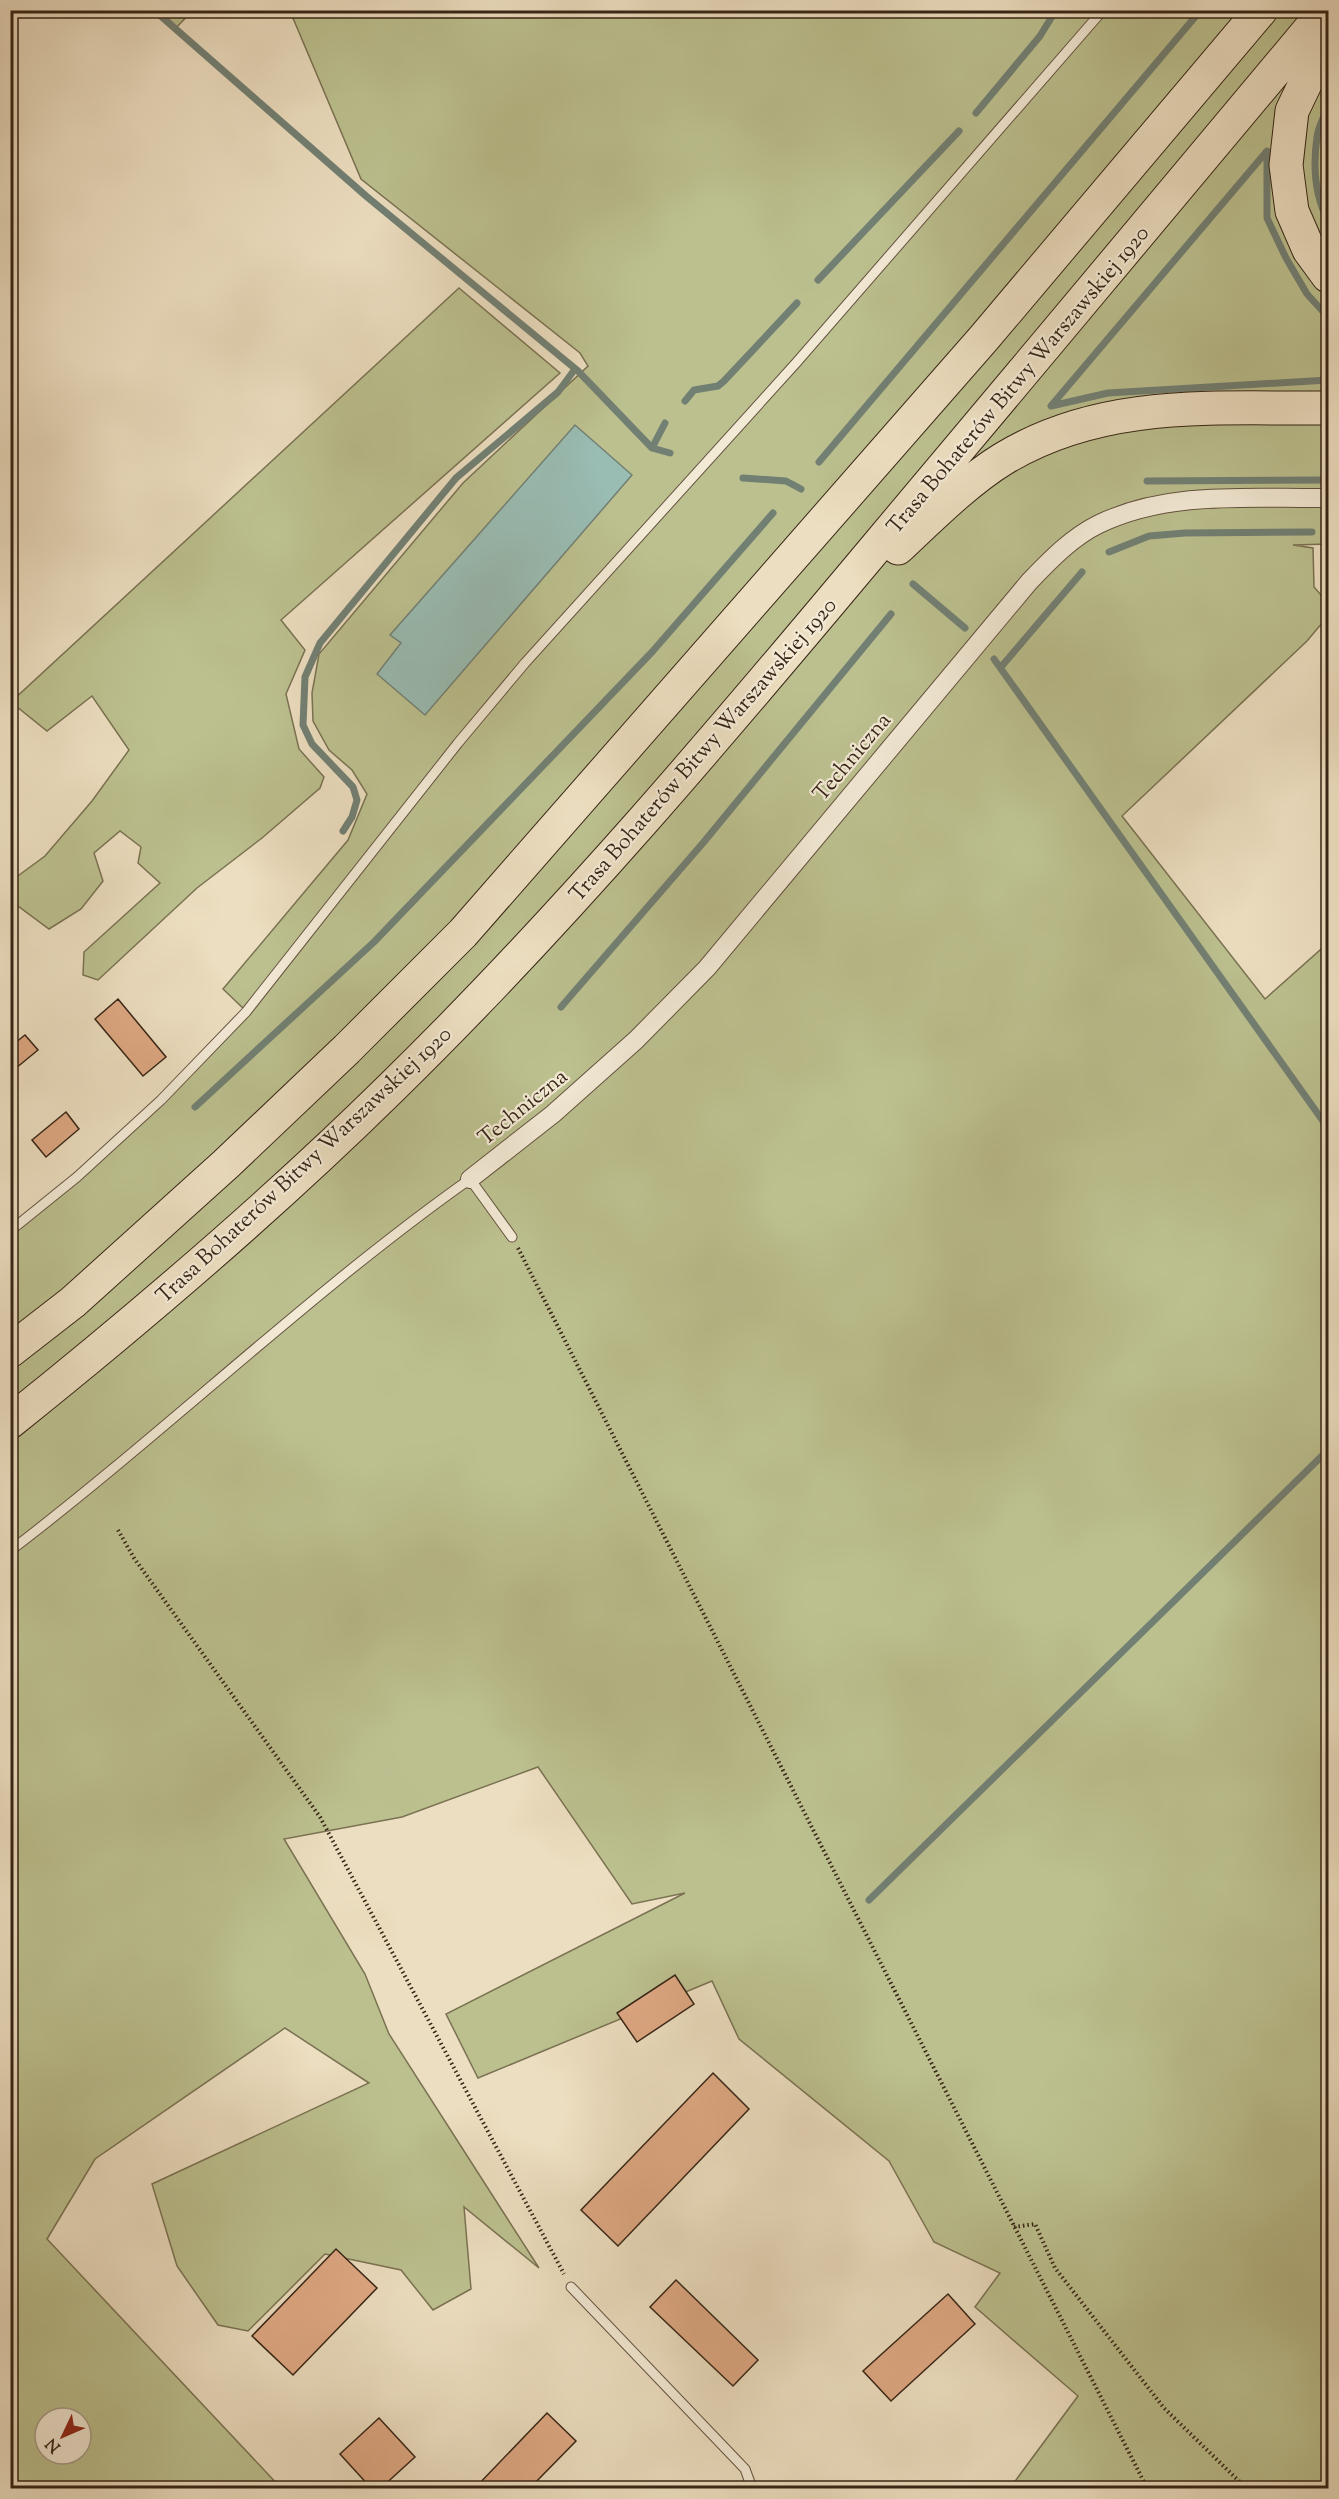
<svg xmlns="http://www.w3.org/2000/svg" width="1339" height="2499" viewBox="0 0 1339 2499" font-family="'Sorts Mill Goudy',serif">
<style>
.green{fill:#bcc08f;stroke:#7a7252;stroke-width:1.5;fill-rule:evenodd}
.water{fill:#99bcb3;stroke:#728074;stroke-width:1.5}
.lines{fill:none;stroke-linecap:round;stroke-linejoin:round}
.stream{stroke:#728074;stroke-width:7}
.building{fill:#dea883;stroke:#372516;stroke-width:1.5}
.service-casing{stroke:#645340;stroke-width:11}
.minor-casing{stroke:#645340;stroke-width:20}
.motorway-casing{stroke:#372516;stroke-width:35}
.path{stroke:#372516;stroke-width:4;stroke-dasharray:1.5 3;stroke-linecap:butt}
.service{stroke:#f3ead6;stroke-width:9}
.minor{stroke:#f3ead6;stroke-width:18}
.motorway{stroke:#ecdec0;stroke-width:33}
.labels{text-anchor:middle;stroke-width:4.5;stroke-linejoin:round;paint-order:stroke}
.street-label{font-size:22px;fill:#372516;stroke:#f3ead6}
</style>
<rect width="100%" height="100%" fill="#ecdec0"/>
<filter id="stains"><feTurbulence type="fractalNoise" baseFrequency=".00333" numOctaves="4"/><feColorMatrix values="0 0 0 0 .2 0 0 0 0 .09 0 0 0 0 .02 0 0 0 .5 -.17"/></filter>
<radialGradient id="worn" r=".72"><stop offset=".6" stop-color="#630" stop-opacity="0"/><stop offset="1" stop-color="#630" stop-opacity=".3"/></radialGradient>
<path class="green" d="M154,11h38l-17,18z
M290,11h1038v533l-35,1 20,3 1,39 14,16v13l-21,25 -185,175 143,183 63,-56v1545h-318l68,-92 -103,-89 25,-34 -66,-31 -45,-81 -150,-122 -27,-58 -234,97 -32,-64 239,-121 -53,11 -94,-137 -136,50 -118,22 81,135 24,60 150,234 -75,-61 7,82 -38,21 -32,-40 -76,-16 -77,77 -30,-6 -41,-59 -25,-82 217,-101 -84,-55 -190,131 -48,80 234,249h-270v-1257l66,-54 169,-166 -23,-22 125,-149 19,-46 -15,-24 -23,-20 -16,-29 -1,-28 7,-39 144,-171 125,-117 -8,-13 -219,-174zM45,2418h36v36h-36z
M459,288l101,85 -279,247 24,30 -19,44 13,55 25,28 -4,11 -58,50 -65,50 -99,92 -15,-5 1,-23 76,-69 -22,-20 3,-16 -21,-16 -26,22 9,28 -22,28 -32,20 -35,-26 -3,-22 34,-25 47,-55 37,-51 -37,-54 -45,35 -36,-29z"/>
<path class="water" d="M575,425l57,50 -207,240 -48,-41 24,-31 -11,-8z"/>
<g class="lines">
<path class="stream" d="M154,10l212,186 212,175 74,77 18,5
M1328,106c-3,9 -10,21 -11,31 -4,28 -2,59 11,84
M976,113l64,-77 16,-26
M818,280l141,-149
M1328,317l-21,-23 -21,-36 -19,-40v-67l-216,255 57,-13 220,-13
M685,401l9,-11 24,-4 6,-5 73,-78
M652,448l13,-25
M819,462l382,-452
M743,478l43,3 15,8
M1147,481l181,-1
M1109,552l40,-16 36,-3 127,-1
M913,584l52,44
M994,659l334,469
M1001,667l81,-95
M343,831l9,-14 5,-17 -4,-13 -41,-43 -9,-19 2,-48 15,-34 136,-165 102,-86 17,-23
M561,1007l142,-164 188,-229
M195,1107l179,-165 278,-290 121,-139
M869,1900l459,-450"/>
</g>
<path class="building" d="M118,999l48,58 -23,19 -48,-57z
M25,1035l13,15 -28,23v-26z
M66,1112l13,17 -33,28 -14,-17z
M675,1975l19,29 -57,38 -20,-29z
M713,2073l36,36 -131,137 -37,-36z
M336,2249l41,39 -84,87 -41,-39z
M676,2280l82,80 -25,26 -83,-79z
M948,2294l27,30 -84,77 -28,-30z
M547,2413l29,28 -46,47h-55z
M379,2418l36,39 -34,31h-10l-31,-34z"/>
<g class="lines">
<defs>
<path id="service" d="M10,1231l67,-54 84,-77 85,-88 212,-269 67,-80 271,-300 307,-353
M10,1551c157,-120 299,-258 460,-372l42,58
M571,2287l174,182 7,19"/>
<path id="minor" d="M470,1179l83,-65 83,-74 71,-72 322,-386c20,-21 43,-45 70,-58 71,-34 153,-25 229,-26"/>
<path id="motorway" d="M1328,36l-36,75 -6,54 6,46 17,39 19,26
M898,548c31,-29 69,-67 105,-89 100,-61 214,-50 325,-51
M10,1351l63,-49 153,-138 121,-115 116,-116 521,-595 277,-328
M10,1422c131,-105 260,-215 380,-333 176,-172 335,-361 493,-550 148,-176 295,-352 443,-529"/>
</defs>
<use href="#service" class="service-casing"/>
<use href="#minor" class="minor-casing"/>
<use href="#motorway" class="motorway-casing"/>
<path class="path" d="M518,1248l629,1240
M118,1530l16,28 186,259 244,457
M1014,2227l21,-3 20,44 109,140 82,80"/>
<use href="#service" class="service"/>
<use href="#minor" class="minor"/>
<use href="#motorway" class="motorway"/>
</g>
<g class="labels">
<g class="street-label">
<text transform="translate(1017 379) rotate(-50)" y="8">Trasa Bohaterów Bitwy Warszawskiej 1920</text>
<text transform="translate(702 749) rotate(-49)" y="8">Trasa Bohaterów Bitwy Warszawskiej 1920</text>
<text transform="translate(851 756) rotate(-50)" y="8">Techniczna</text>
<text transform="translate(522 1106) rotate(-39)" y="8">Techniczna</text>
<text transform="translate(303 1164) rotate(-43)" y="8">Trasa Bohaterów Bitwy Warszawskiej 1920</text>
</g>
</g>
<rect width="1339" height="2499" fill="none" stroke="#ecdec0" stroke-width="36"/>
<rect x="12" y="12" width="1315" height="2475" fill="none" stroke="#372516" stroke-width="3"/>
<rect x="18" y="18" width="1303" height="2463" fill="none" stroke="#372516" stroke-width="1.5"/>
<g transform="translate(63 2436) rotate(226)"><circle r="28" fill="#f3ead6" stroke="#a89b89" stroke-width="1.5"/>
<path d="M0-4.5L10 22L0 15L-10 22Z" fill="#8f2418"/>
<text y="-9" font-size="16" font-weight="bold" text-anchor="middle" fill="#372516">N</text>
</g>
<rect width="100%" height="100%" filter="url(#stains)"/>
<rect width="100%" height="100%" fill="url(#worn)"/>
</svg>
